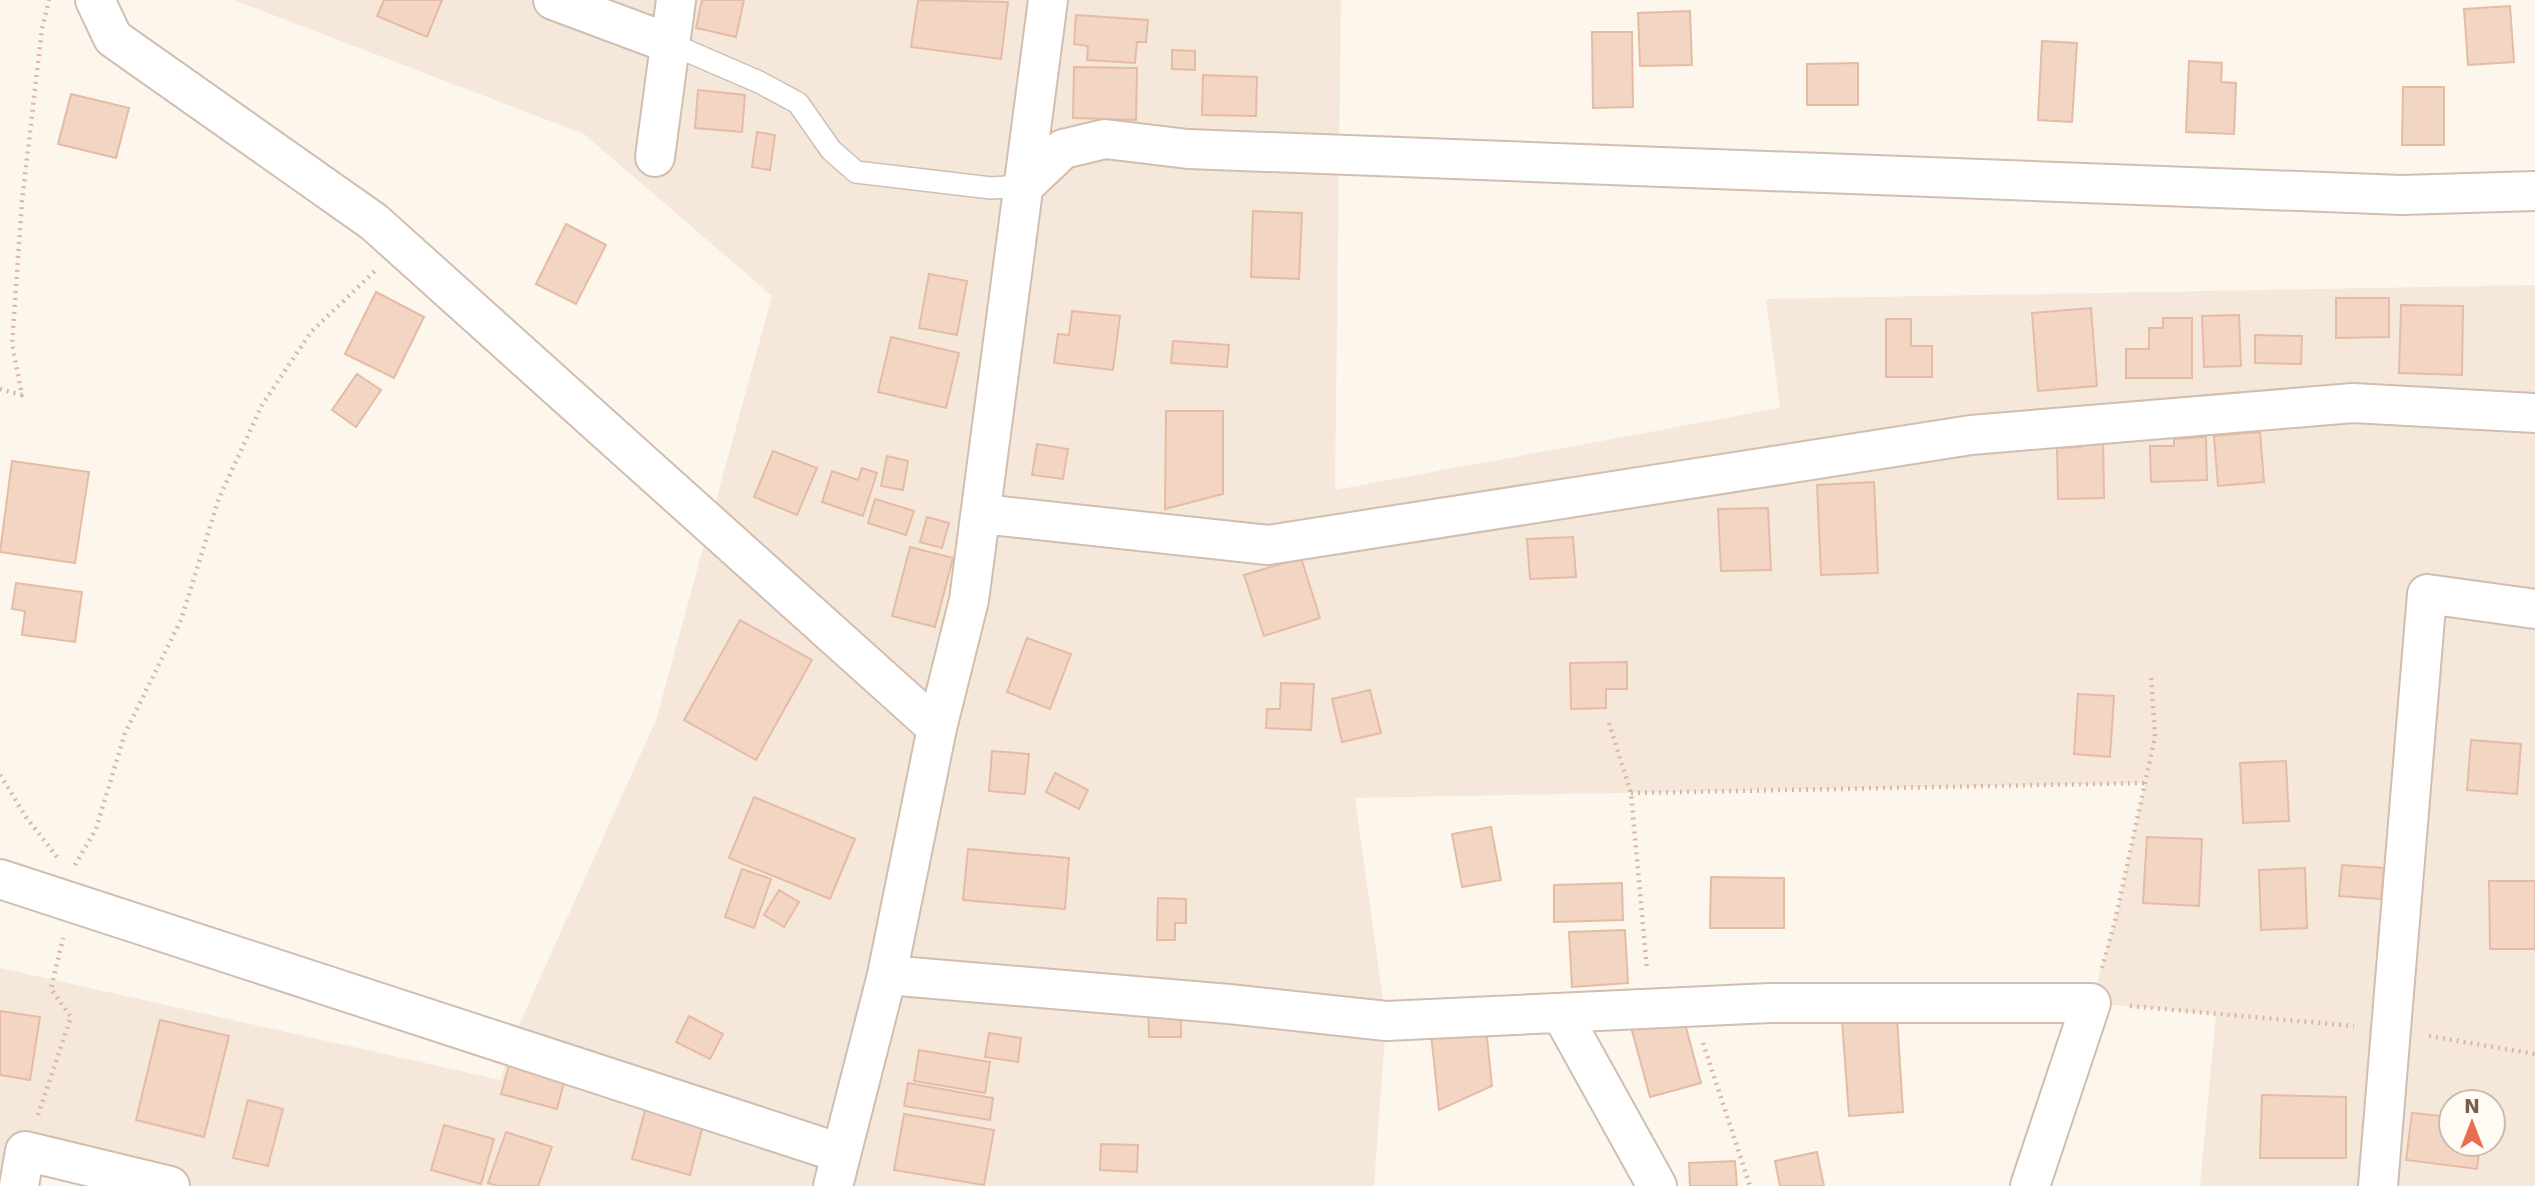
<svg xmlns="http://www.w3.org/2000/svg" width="2535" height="1186" viewBox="0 0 2535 1186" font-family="'DejaVu Sans',sans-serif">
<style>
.residential{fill:#f5e8da;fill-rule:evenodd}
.building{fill:#f3d5c3;stroke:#e6bba3;stroke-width:2}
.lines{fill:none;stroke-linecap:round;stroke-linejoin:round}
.service-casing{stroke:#d1beb0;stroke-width:24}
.minor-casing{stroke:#d1beb0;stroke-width:42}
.path{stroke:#d9b8a5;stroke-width:4.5;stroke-dasharray:2 5;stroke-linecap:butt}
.service{stroke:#fff;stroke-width:21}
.minor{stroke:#fff;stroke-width:38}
</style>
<rect width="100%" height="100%" fill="#fdf6ec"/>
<path class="residential" d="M234,0h1107l-6,490 445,-82 -14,-109 769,-14v901h-335l16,-172 -125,-11 24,-82 30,-138 -790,15 31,223 -12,165h-1206l-142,-35 -7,35h-19v-218l501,112 9,-35 146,-325 116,-424 -188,-162zM2451,1102h42v42h-42z"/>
<path class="building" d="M384,0h58l-15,37 -50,-21z
M702,0h42l-8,37 -40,-9z
M918,0l90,2 -7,57 -90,-12z
M2510,6l4,56 -46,3 -4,-56z
M1690,11l2,54 -52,1 -2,-53z
M1076,15l72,5 -2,22h-9l-2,21 -48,-3 1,-14 -14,-2z
M1592,32h40l1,75 -40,1z
M2042,41l35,2 -5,79 -34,-2z
M1172,50l23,1v19l-23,-1z
M2189,61l33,2 -1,19 15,1 -2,51 -48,-2z
M1858,63v42h-51v-41z
M1074,67l63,1 -1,52 -63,-2z
M1203,75l54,2 -1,39 -54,-1z
M2403,87h41v58h-42z
M698,90l47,5 -3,37 -47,-4z
M71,94l58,14 -13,50 -58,-14z
M757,132l18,3 -5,35 -18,-3z
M1253,211l49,2 -3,66 -48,-2z
M566,224l40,21 -30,59 -40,-20z
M929,274l38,7 -10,54 -38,-7z
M376,292l48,25 -30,61 -49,-24z
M2336,298h53v39l-53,1z
M2401,305l62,1 -1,69 -63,-2z
M2091,308l6,78 -59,5 -6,-78z
M1072,311l48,5 -7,54 -59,-7 4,-29 11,1z
M2239,315l2,51 -37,1 -2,-51z
M2163,318h29v60h-66v-29h23v-21h14z
M1886,319h25v27h21v31h-46z
M2255,335l47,1 -1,28 -46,-1z
M891,337l68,16 -13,55 -68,-16z
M1173,341l56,4 -2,22 -56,-4z
M357,374l24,16 -25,37 -24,-17z
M1166,411h57v83l-58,15z
M2260,432l4,50 -46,4 -4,-50z
M2103,434l1,64 -46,1 -1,-51 24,-1v-12z
M2206,437l1,43 -56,2 -1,-36h24v-7z
M1037,444l31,5 -5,30 -31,-4z
M773,451l44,17 -20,47 -43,-18z
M887,456l21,5 -5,29 -22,-4z
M12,461l77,11 -14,91 -75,-11z
M862,468l15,5 -14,43 -41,-14 10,-31 26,9z
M1874,482l4,91 -57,2 -4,-90z
M875,499l39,12 -8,24 -38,-12z
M1768,508l3,62 -50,1 -3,-62z
M927,517l22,6 -7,25 -22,-6z
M1573,537l3,40 -46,2 -3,-40z
M910,547l43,11 -18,69 -43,-11z
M1301,558l19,60 -56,18 -20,-61z
M16,583l66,9 -7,50 -53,-7 3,-24 -13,-2z
M740,620l72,40 -56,100 -72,-40z
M1027,638l44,16 -21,55 -43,-17z
M1627,662v27h-21v19l-35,1 -1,-46z
M1281,683l33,1 -3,46 -45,-2 1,-19h13z
M1370,690l11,43 -39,9 -10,-43z
M2078,694l36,2 -4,61 -36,-3z
M2471,740l50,4 -4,50 -50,-4z
M992,751l37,3 -4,40 -36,-3z
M2286,761l3,60 -46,2 -3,-60z
M1055,773l33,17 -9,19 -33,-17z
M754,797l101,42 -25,60 -101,-41z
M1491,827l10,53 -39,7 -10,-53z
M2147,837l55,2 -3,67 -56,-3z
M968,849l101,9 -4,51 -102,-9z
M2342,865l42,3 -3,31 -42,-3z
M2305,868l2,60 -46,2 -2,-60z
M742,869l29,10 -17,49 -29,-11z
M1711,877l73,1v50h-74z
M2489,881h46v68h-45z
M1622,883l1,37 -69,2v-37z
M779,890l20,12 -15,25 -20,-12z
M1158,898l28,1v24h-11v17h-18z
M1625,930l3,53 -56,4 -3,-55z
M1148,1002h33v35h-32z
M0,1011l40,6 -10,63 -30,-5z
M1682,1013l19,70 -51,14 -19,-70z
M689,1016l34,18 -13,25 -34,-17z
M1897,1018l6,94 -54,4 -7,-95z
M160,1020l69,16 -25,101 -68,-17z
M1486,1028l6,58 -53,24 -8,-77z
M989,1033l32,5 -3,24 -33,-5z
M919,1050l71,12 -5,31 -71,-12z
M511,1058l56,13 -10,38 -56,-15z
M908,1083l85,15 -3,22 -86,-14z
M2262,1095l84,2v61h-86z
M648,1099l58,15 -16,61 -58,-16z
M248,1100l35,9 -15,57 -35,-8z
M2412,1113l39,4v27h29l-3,25 -71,-9z
M904,1114l90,16 -10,55 -90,-15z
M444,1125l50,14 -13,45 -50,-14z
M506,1132l46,15 -14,39h-41l-9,-3z
M1101,1144l37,1 -1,27 -37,-2z
M1817,1152l7,34h-44l-5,-25z
M1735,1161l2,25h-47l-1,-23z"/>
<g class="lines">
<defs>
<path id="service" d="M671,44l88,38 39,21 33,47 25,22 135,16 33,-2"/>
<path id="minor" d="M95,0l18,38 261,184 563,506 -50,247 -54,211
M553,0l118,44
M655,157l21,-157
M1024,186l39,-37 42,-10 83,10 1214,46 133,-4
M982,514l286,31 703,-110 382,-32 182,10
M937,728l32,-128 79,-600
M0,879l840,274
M887,975l342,29 157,17 384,-18h321l-61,183
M1561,1013l96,173
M19,1186l6,-35 145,35
M2378,1186l49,-592 108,15"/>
</defs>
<use href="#service" class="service-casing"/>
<use href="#minor" class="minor-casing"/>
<path class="path" d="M0,389l22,6 -10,-51 10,-143 20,-172 7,-29
M1609,723l22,70 16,177
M0,775l26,42 31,40
M1631,793l514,-10
M75,865l21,-36 29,-96 56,-113 38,-122 43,-93 49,-73 64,-61
M2102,968l13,-47 40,-184 -4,-61
M2130,1006l224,20
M2429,1036l106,18
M1703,1043l47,143
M38,1115l33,-98 -20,-28 12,-51"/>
<use href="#service" class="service"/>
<use href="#minor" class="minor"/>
</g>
<g transform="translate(2472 1123)"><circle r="33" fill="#fffaf3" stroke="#cabbb1" stroke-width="2"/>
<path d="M0-5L12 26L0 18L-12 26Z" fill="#e76f51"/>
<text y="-10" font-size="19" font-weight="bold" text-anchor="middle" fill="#7a5c4d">N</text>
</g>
</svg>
